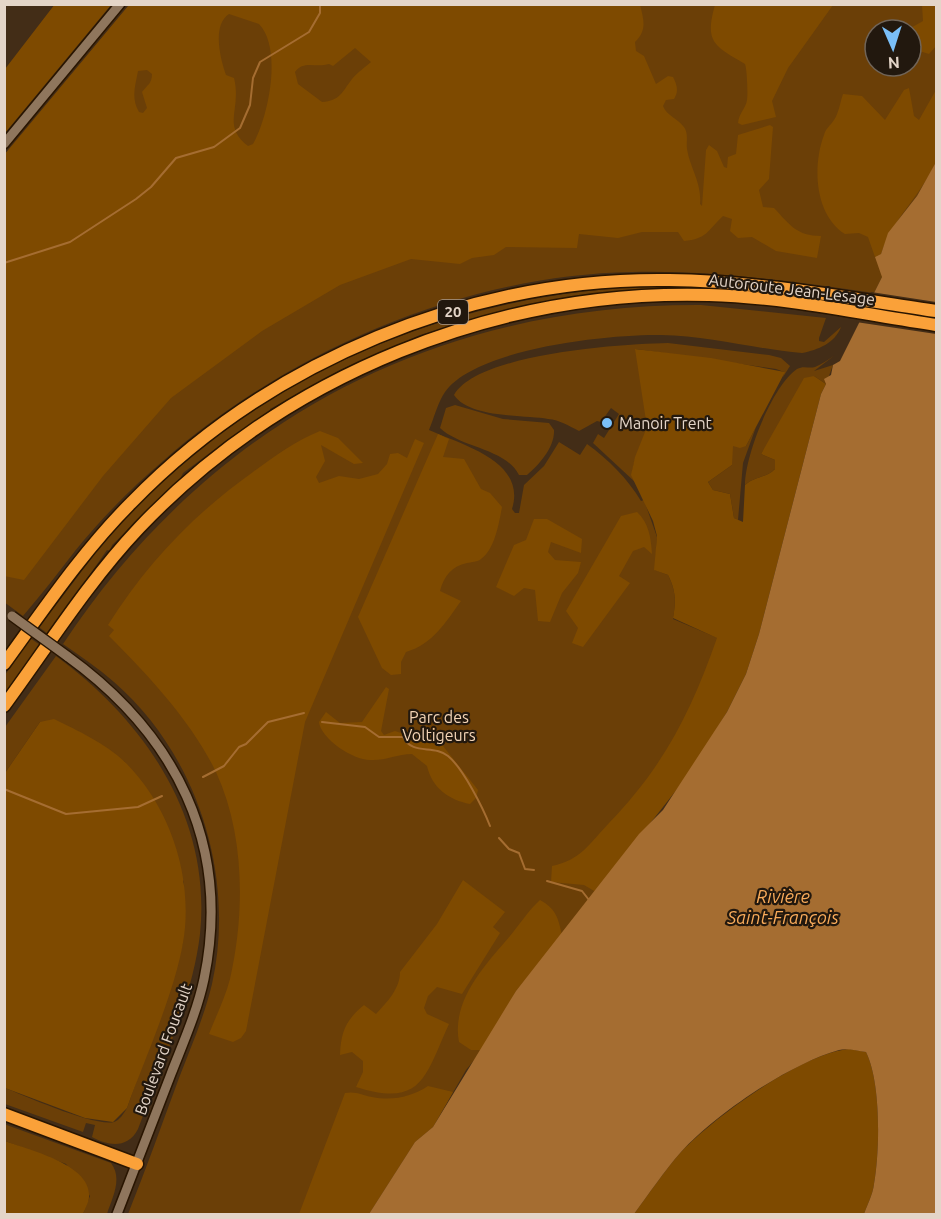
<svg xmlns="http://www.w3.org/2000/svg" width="941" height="1219" viewBox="0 0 941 1219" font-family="Ubuntu,sans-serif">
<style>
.green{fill:#6b3f07;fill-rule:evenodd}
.forest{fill:#7e4a00;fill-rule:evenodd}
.water{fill:#a56d31}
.pier{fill:#432d17}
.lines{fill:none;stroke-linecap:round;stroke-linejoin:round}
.stream{stroke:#a56d31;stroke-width:2}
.secondary-casing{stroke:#291500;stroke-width:12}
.highway-casing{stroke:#291500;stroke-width:15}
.secondary{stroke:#8f765d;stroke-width:9}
.highway{stroke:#faa139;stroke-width:12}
.secondary-bridge-casing{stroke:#291500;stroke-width:12;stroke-linecap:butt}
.secondary-bridge{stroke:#8f765d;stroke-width:9}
.poi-dot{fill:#7abff8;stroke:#22180e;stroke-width:2}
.labels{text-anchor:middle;stroke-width:4.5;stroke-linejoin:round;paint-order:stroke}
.shield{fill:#22180e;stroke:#aa9c90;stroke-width:1.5}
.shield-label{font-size:15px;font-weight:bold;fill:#e4d5c8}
.street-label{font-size:16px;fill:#e4d5c8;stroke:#22180e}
.poi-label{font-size:16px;fill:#e4d5c8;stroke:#22180e;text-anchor:start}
.park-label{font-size:16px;fill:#f3d4b6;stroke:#22180e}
.water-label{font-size:18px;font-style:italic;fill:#f9ab5a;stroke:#22180e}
</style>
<rect width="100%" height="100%" fill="#432d17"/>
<path class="green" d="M129,5h807v157l-19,34 -29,37 -7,21 1,23 -8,16c-81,-12 -161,-23 -242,-21 -168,3 -344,79 -469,189 -32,27 -62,58 -88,90 -17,22 -34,44 -52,65l-19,-14v-447zM875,30h36v36h-36z
M660,286v4l-116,12 -56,13 -68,20 -78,34 -72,40v3l-39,25 -48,36 -4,8 -67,64 -2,6 -3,-1 -59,84 -9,-7c21,-27 42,-55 63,-83 5,-7 13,-13 17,-20 16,-22 43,-41 63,-59 132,-114 304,-175 478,-179z
M701,305l125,13 -7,20v3l5,1 17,-15c-6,16 -23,23 -39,26 -47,-4 -93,-17 -141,-18 -51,-1 -185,13 -216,57 -7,10 -11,26 -16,38 33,15 98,31 83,79l3,4h4l5,-28 20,-19 15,-24 21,13 7,-11c22,16 40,34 54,57l3,-1 13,37 -2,33 13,5c8,16 8,26 5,44l80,34 -152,233 -59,73 -62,94 -14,17 -33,57 -18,15 -46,72h-241c18,-45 34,-90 51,-136 12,-31 25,-61 33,-94 24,-107 -14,-229 -98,-302 -16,-14 -34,-26 -51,-38 147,-222 371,-340 638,-339z
M668,343l101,12 12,3 9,8 -7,11 1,-5 -8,-3 -140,-20c3,24 13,57 11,80 -2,19 -21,34 -12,53l-42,-39 5,-9 6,4 15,-24 -8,-6 -10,14 -4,-1 -18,10c-10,-5 -19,-11 -31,-12 -24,-4 -79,-1 -94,-24 24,-42 168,-51 214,-52z
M835,355l-21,16 19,-6 -7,19 -12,-8 -53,78 14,6v9c-9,9 -20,7 -30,16 0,-29 27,-99 52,-116 7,-4 12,0 18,-2 7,-3 14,-8 20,-12z
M455,405l48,14 46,4 5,7c1,17 -15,35 -27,45h-8c-14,-27 -58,-27 -79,-47l6,-20z
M756,427l-13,36 -5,57 -4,-2 -4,-24 -17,-4 -5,-8 24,-17v-19h14z
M30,638l10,7 -35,50v-20z
M56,656c89,65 156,162 144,278 -7,62 -40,136 -62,195 -10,20 -30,17 -46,8l3,-12 -9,-2 -3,9 -78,-28v-16c20,8 90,39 109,34 6,-2 10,-9 13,-14l47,-132 9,-34 1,-60 -59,-120 -49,-32 -36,-8 -35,51v-46z
M4,1124l107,39c12,16 1,35 -4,51h-24l7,-18 -24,-32 -61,-23z"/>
<path class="forest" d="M55,4l56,1 -106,128v-64z
M129,5h511c4,15 7,26 -5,37l1,9 8,5 12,28 12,-8 5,1c4,8 6,14 1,22l-8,1 -3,6c4,10 14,12 20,20 6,6 3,15 4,23 3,19 15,34 13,55l2,2 4,-56 3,-5 8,6 7,16 3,1 1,-11 8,-3 2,-19 32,-10 3,2 -4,52 -10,11 4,17 11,1c16,17 23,28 47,28l-4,22 -41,-7 -24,-14 -14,1 -8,-7 2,-12 -9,-3c-16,15 -16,23 -39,25l-6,-9h-36l-24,6 -39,-4 -2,14 -71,-1 -12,8 -22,3 -12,6 -49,-5 -71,26 -78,46 -91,67 -68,78 -79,104 -20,-4 1,-422zM229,14l30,10c24,25 9,94 -6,120l-5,2c-27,-21 -6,-36 -14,-68l-8,-3c-6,-17 -14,-50 3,-61zM355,48l16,14c-6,5 -14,11 -19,17 -10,13 -12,22 -30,23l-24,-18 -3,-12c8,-12 21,-4 34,-8l4,2zM147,70l5,4c0,10 -5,11 -10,18l5,16 -4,5 -4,-1c-8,-14 -4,-25 -1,-41z
M715,5h118l-45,63 -16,33 4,16 -34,8 -4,-2c1,-10 8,-15 9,-23 1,-6 0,-31 -2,-36 -30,-18 -41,-21 -30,-59z
M922,5h14v41l-7,8 -13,-4 -5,5v-25h-4l16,-9z
M909,88l5,28 5,4 17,-30c0,15 4,64 -1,74 -15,32 -43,56 -54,90l-6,3 -7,-20 -9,-4 -14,1c-30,-19 -33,-67 -21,-99 2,-7 6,-9 10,-15 5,-7 6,-18 9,-26l19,2 23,24 19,-30z
M635,349l76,9 74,14 -39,74 -6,2 -7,-2 -1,19 -24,17 5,8 17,4 4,24 9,4 2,-37c10,-9 21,-7 30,-16v-9l-14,-6 43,-76 10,-2 12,8 -5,10 -62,240 -13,40 -19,38 -38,62 -93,118 -12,-7 -33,-3 1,-16c29,-6 37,-22 57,-43 55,-57 82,-111 108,-185l-44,-20c3,-17 3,-27 -5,-43l-14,-5 3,-34 -4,-15 -22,-46 4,-18 12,-30z
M320,431l18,7 25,25 -9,1 -33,-19 4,16 -9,16 3,6 20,-7 20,3 19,-5 9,-10 3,-10 8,-1 9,5 8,-19 9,4 -119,279 -59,309 -5,7 -8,4 -24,-8c7,-18 16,-36 21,-55 15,-66 15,-144 -14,-207 -24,-50 -68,-97 -107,-136l5,-6 -6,-5c39,-62 86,-111 145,-153 22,-16 42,-31 67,-41z
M438,434l11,5 -6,18 21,2 17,30 9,4 12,14c-3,16 -7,42 -21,52 -3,3 -10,3 -14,4 -15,3 -23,13 -27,28l21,10c-16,22 -28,43 -55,51l-5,10v12l-10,1 -9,-7 -24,-51z
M637,512c12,11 14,26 15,42l-8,-7 -11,4 -14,25 11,7 -47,64 -11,-4 6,-15 -12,-17 55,-95z
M534,519h13l35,20 -1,14 -30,-11 -3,10 7,8 26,2 -3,11 -16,20 -12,29 -12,-1 -3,-31 -11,-2 -10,8 -18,-9 18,-42 12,-5z
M386,687l3,2 -8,42 3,4 11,-4 18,6 18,-7 8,2 4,14 35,44 -2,8 -6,6c-21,-4 -38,-16 -43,-38l-15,-12c-15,0 -27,7 -42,6 -17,0 -49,-21 -51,-38l7,-10 14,11 22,-1z
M54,719c24,12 51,24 71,43 46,46 69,117 58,181 -9,51 -38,115 -56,165l-14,14 -28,-4 -80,-30v-315l35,-51z
M463,880l42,32 -12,15 7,6 -38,61 -25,-7 -9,9 -4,12 3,6 22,10c-24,52 -26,84 -93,63l7,-15v-11l-11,-9 -12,3c1,-24 6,-35 24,-50l12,9c11,-12 24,-25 24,-42l37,-48z
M540,900c16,9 18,17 22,35l-46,56 -34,59h-11l-12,-8c-8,-41 26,-77 51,-106 10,-12 18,-25 30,-36z
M849,1049l17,3c15,30 14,98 8,132 -1,10 -7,21 -10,30h-230c15,-20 30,-43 47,-62 33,-35 121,-99 168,-103z
M428,1086l25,6 -20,35 -18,15 -46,72h-70l46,-121c11,-2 17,2 27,4 21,4 39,0 56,-11z
M5,1141c23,9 87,23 84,56 0,5 -4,12 -6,17h-78z"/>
<path class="water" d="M936,162v1052h-72c3,-9 9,-20 10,-30 6,-34 7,-102 -8,-132 -9,-1 -19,-4 -27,-2 -50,14 -123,64 -158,102 -17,19 -32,42 -47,62h-265l46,-72 18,-15 83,-136 123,-157 24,-24 64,-98 19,-38 13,-40 62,-240 5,-10 -2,-5 7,-4 2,-10 7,-4 42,-84 -7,-20 6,-3 7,-21 29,-37z"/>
<path class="pier" d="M871,292l65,10v32l-80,-12z"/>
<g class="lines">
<path class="stream" d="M4,263l66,-21 66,-43 15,-12 25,-29 38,-11 26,-19 10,-23 3,-27 7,-16 49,-30 11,-19v-9
M322,722l43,5 14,10h24c10,19 30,7 45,19 15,12 35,52 42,70
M203,777l21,-11 15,-19 7,-3 22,-22 36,-9
M4,789l62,25 72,-7 24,-11
M499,838l10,11 10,4 6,16 9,1
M547,881l35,10 7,9"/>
<defs>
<path id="secondary" d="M4,144l116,-140
M67,656c108,78 165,188 137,323 -7,33 -21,64 -33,95 -18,47 -36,94 -54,140"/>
<path id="highway" d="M4,664c40,-55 79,-113 127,-161 138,-142 340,-226 538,-223 90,1 179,18 267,31
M4,706c44,-60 84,-124 135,-178 146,-154 358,-239 570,-233 76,2 153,19 227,30
M4,1114l133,50"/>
</defs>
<use href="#secondary" class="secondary-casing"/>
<use href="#highway" class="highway-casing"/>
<use href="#secondary" class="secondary"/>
<use href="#highway" class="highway"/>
<defs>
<path id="secondary-bridge" d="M12,616l55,40"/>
</defs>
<use href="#secondary-bridge" class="secondary-bridge-casing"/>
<use href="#secondary-bridge" class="secondary-bridge"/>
</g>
<circle class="poi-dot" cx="607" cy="423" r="6"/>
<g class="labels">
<rect class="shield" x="438" y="300" width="30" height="24" rx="4.5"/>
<g class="shield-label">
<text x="453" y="317">20</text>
</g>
<g class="street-label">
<text transform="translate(792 289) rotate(7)" y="6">Autoroute Jean-Lesage</text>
<text transform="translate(163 1049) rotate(-70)" y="6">Boulevard Foucault</text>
</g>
<g class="poi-label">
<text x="619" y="429">Manoir Trent</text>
</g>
<g class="park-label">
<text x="439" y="723">Parc des<tspan x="439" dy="18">Voltigeurs</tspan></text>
</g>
<g class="water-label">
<text x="783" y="903">Rivière<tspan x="783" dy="21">Saint-François</tspan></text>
</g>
</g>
<rect width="941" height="1219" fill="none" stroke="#e4d5c8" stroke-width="12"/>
<g transform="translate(893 48) rotate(177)"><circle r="28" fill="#22180e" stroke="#706458" stroke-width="1.5"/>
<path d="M0-4.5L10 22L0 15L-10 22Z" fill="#7abff8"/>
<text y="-9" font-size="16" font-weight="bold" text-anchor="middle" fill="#e4d5c8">N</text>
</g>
</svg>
